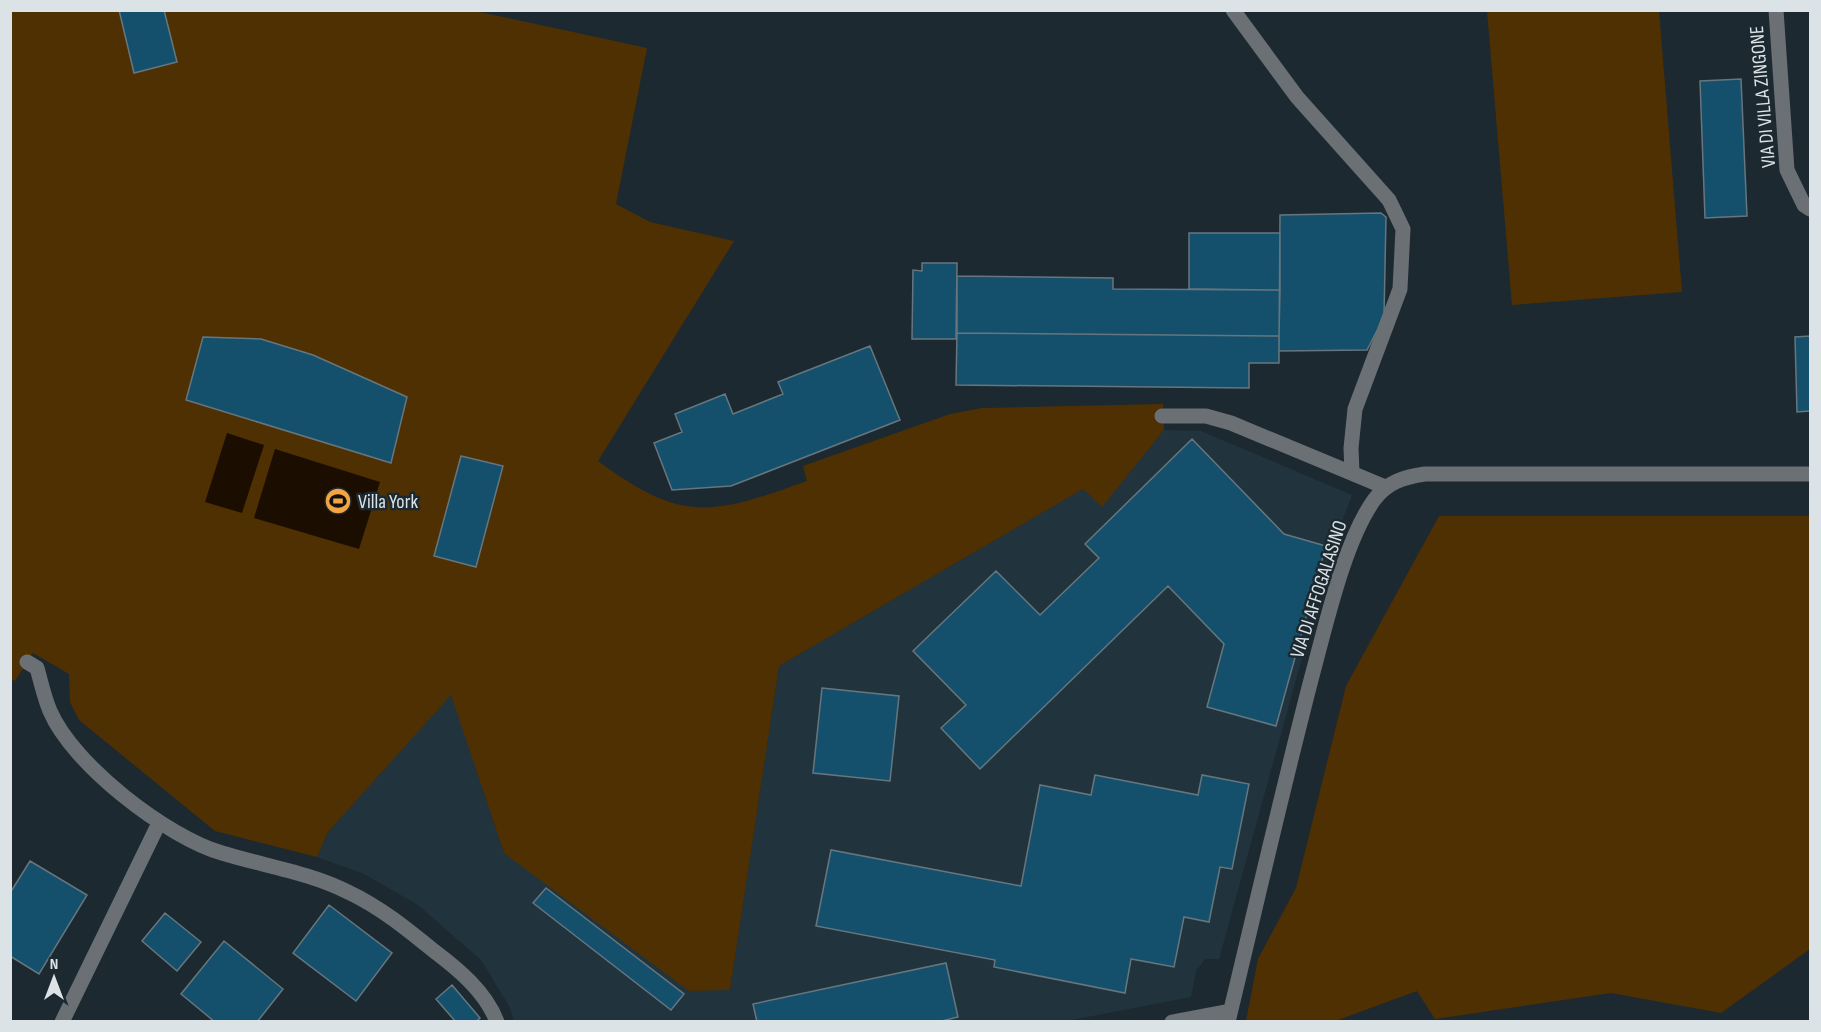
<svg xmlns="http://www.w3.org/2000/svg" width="1821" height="1032" viewBox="0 0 1821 1032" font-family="'Sofia Sans Condensed',sans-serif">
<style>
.built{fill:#21343d}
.green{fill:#4f3002}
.water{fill:#1b0d00}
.building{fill:#14506c;stroke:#67767e;stroke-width:1.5}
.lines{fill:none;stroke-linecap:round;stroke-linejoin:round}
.minor{stroke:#6a7074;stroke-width:15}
.labels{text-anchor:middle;stroke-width:5;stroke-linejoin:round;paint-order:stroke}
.street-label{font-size:20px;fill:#dbe3e7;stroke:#1d2930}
.poi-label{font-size:20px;fill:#dbe3e7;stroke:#1d2930;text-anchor:start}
</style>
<rect width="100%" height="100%" fill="#1d2930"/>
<path class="built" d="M1164,430l37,1 151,64 -18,47 -115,417h-14l-9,12 -5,26 -130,25 -547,-1 -5,-15 -28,-46 -63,-55 -54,-31 -47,-17 11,-25 123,-138 53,159 226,137 49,-324 304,-177 19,17z"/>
<path class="green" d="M10,11h465l172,37 -31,156 34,18 84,19 -136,220c85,63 114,54 209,20l-4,-15 147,-52 32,-6 181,-4 1,26 -62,77 -19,-18 -304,177 -49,324 -41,1 -185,-138 -53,-158 -123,137 -11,25 -102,-26 -136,-111 -9,-18 -1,-28 -36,-21 -18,28 -4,-2z
M1487,11h172l23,281 -170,13z
M1439,516h371v433l-89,64 -110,-20 -176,26 -18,-28 -82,30h-89l12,-62 38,-71 50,-202z"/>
<path class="water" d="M227,433l37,12 -22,68 -37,-11z
M275,449l105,33 -21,67 -105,-31z"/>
<path class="building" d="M119,10h45l13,52 -43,11z
M1741,79l6,137 -42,2 -5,-137z
M1381,213l5,4 -2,100 -17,33 -88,1 1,-136z
M1189,233h91v57l-91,-1z
M922,263h35l-1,76h-44l1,-69 9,1z
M957,276l156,2v11l167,1 -1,46 -322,-3z
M957,333l322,3v27h-30v25l-293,-3z
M1810,336v75l-13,1 -2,-75z
M203,337l58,2 52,16 94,42 -16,66 -205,-63z
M870,346l30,74 -169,66 -59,4 -18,-47 28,-11 -7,-18 50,-20 8,20 50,-20 -5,-12z
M1192,439l92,95 42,12 -50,180 -69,-19 17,-63 -56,-58 -188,183 -39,-41 25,-23 -53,-54 83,-80 44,44 59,-57 -14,-14z
M461,456l42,10 -27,101 -42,-11z
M822,688l77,8 -9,85 -77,-8z
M1095,775l103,20 4,-20 47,9 -17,85 -12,-2 -11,55 -25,-5 -10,50 -43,-8 -6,34 -131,-26 1,-7 -179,-34 15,-76 190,36 19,-101 51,10z
M30,861l57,34 -48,79 -29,-18v-63z
M546,888l138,106 -13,16 -138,-107z
M329,905l63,48 -36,48 -63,-48z
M165,913l36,29 -24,29 -35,-30z
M224,941l59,48 -26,33h-42l-34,-28z
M946,963l12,54 -20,5h-181l-4,-18z
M452,985l28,33 -4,4h-20l-20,-23z"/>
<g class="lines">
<path class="minor" d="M1233,10l64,87 92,103 14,29 -3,60 -45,120 -4,39 1,24
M1776,10l11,160 17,35 6,4
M1162,416h44l25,7 154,64
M27,662l10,6c4,14 7,29 13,43 23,54 117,126 172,142 42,13 86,19 126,39 32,15 59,37 86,59 24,18 52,41 63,71
M62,1022l97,-199
M1172,1022l58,-11
M1228,1022c28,-116 54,-231 84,-346 14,-51 32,-134 62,-176 13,-18 30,-23 51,-26h385"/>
</g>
<defs>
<symbol id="stadium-disc" viewBox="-11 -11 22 22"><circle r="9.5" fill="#f2a541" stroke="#1d2930"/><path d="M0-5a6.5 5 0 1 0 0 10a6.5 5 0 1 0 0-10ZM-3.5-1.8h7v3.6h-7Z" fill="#111"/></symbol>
</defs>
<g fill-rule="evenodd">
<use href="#stadium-disc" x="323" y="486" width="30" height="30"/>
</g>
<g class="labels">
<g class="street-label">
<text transform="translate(1762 97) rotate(-95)" y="7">VIA DI VILLA ZINGONE</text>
<text transform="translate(1318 589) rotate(-72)" y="7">VIA DI AFFOGALASINO</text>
</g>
<g class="poi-label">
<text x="358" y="508">Villa York</text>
</g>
</g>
<rect width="1821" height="1032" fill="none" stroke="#dbe3e7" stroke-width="24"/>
<g transform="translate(54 978)" stroke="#1d2930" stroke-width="4.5" paint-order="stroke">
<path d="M0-4.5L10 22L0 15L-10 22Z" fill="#dbe3e7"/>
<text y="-9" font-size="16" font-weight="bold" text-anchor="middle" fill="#dbe3e7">N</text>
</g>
</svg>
